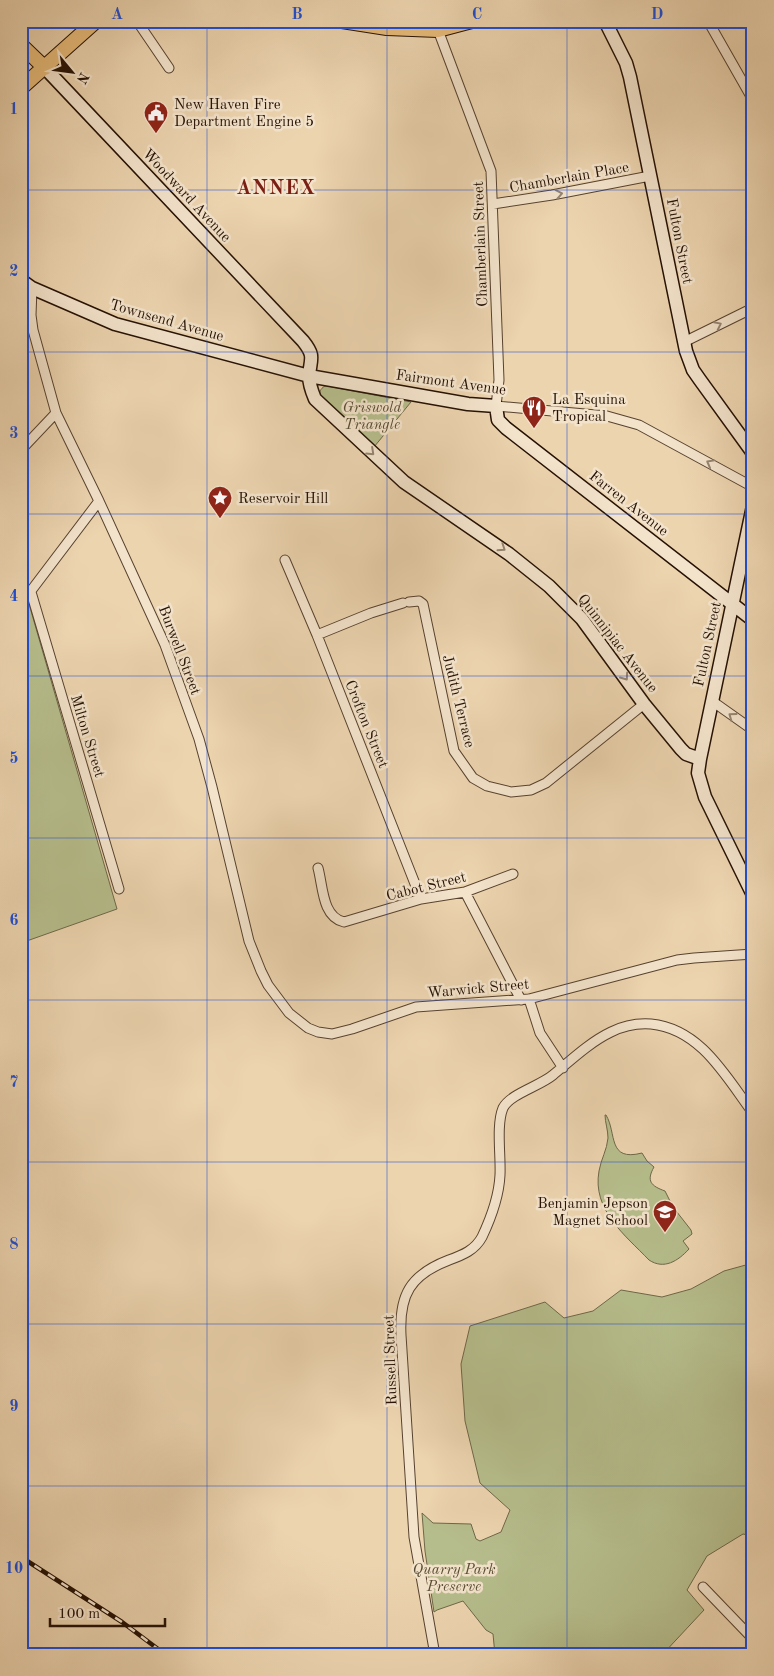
<svg xmlns="http://www.w3.org/2000/svg" width="774" height="1676" viewBox="0 0 774 1676" font-family="'Old Standard TT',serif">
<style>
.green{fill:#b6bd8c;stroke:#6e6748}
.lines{fill:none;stroke-linecap:round;stroke-linejoin:round}
.street-casing{stroke:#57422f;stroke-width:11}
.secondary-casing{stroke:#251104;stroke-width:15}
.primary-casing{stroke:#251104;stroke-width:16}
.street{stroke:#f3e3cb;stroke-width:9}
.secondary{stroke:#f3e3cb;stroke-width:12}
.primary{stroke:#e6ba78;stroke-width:14}
.rail-casing{stroke:#251104;stroke-width:4.5}
.rail{stroke:#f3e3cb;stroke-width:2.5;stroke-dasharray:8;stroke-linecap:butt}
.oneway{stroke:#968471}
.grid{fill:none;stroke:#1d4ed8;stroke-width:1;stroke-opacity:0.55}
.labels{text-anchor:middle;stroke-width:5;stroke-linejoin:round;paint-order:stroke}
.poi-label{font-size:15px;fill:#251104;stroke:#f3e3cb;text-anchor:start}
.street-label{font-size:15px;fill:#251104;stroke:#f3e3cb}
.park-label{font-size:15px;font-style:italic;fill:#584d34;stroke:#f3e3cb}
.district-label{font-size:20px;font-weight:bold;letter-spacing:1px;fill:#7a1f14;stroke:#f3e3cb}
.neatline{fill:none;stroke:#1d4ed8;stroke-width:2}
.grid-label{font-size:16px;text-anchor:middle;font-weight:bold;fill:#1d4ed8}
</style>
<rect width="100%" height="100%" fill="#ecd4af"/>
<filter id="stains"><feTurbulence type="fractalNoise" baseFrequency=".004" numOctaves="4"/><feColorMatrix values="0 0 0 0 .2 0 0 0 0 .09 0 0 0 0 .02 0 0 0 .5 -.17"/></filter>
<radialGradient id="worn" r=".72"><stop offset=".6" stop-color="#630" stop-opacity="0"/><stop offset="1" stop-color="#630" stop-opacity=".3"/></radialGradient>
<path class="green" d="M325,386h2l84,16 -37,45 -54,-49c-1,-6 0,-9 5,-12z
M29,604l88,305 -96,34v-329z
M605,1115h1c11,18 1,47 36,38l5,8 7,6c-8,14 -3,19 11,24l8,16 18,23 1,4 -9,7 6,8c-11,12 -25,21 -40,11 -24,-25 -57,-50 -50,-89 2,-12 8,-21 9,-33 0,-8 -3,-16 -3,-23z
M753,1263v273l-10,-2 -36,22 -20,34 17,20 -42,45h-167l-2,-21 -7,-4 -23,-29 -26,9 -3,2 -9,-61 -3,-38 11,10 38,1 5,15 4,2 21,-9 9,-22 -30,-27 -15,-62 -4,-57 9,-38 75,-24 19,16 29,-7 28,-21 41,7 29,-8 33,-18z"/>
<g class="lines">
<defs>
<path id="street" d="M137,21l32,47
M708,21l45,79
M438,30l53,141 8,209 -3,26 111,10 32,9 114,62
M493,204l59,-9 98,-19
M32,288l-1,27 2,15 23,83 43,88 66,144 34,94 13,48 37,154 12,30 7,14 21,28 19,15 10,4 14,2 20,-5 64,-22 113,-8 148,-39 17,-2 59,-4
M21,297l11,-9
M684,342l69,-34
M21,450l35,-37
M285,560l32,75 104,264
M31,592l88,297
M409,602l10,-1 4,3 31,147 19,27 14,8 24,6 20,-2 15,-7 98,-79
M21,604l78,-103
M317,635l54,-22 32,-10
M712,701l41,29
M318,868c5,18 4,49 26,54l77,-23 44,-7 48,-18
M744,877l9,-11
M465,892l56,108
M529,999l11,34 23,35
M703,1587l50,52
M435,1655l-21,-118 -13,-202c-2,-40 9,-60 48,-75 14,-5 26,-10 33,-23 9,-19 17,-41 18,-62 1,-19 -4,-50 3,-67 7,-14 37,-22 50,-33 18,-15 37,-33 58,-43 12,-6 27,-9 40,-8 50,5 75,53 102,89"/>
<path id="secondary" d="M605,21l21,42 4,14 56,274 7,19 7,10 50,69 3,5
M45,68l258,273c12,15 8,17 6,34 0,8 3,17 6,24l89,83 105,72 40,32 33,33 62,85 37,45 5,5 14,5
M21,280l11,8 83,36 194,52 159,28 28,2 2,14 8,8 247,192
M753,506l-53,253 -2,14 7,24 48,98"/>
<path id="primary" d="M342,21l45,7 51,2 34,-9
M21,45l24,23
M21,88l75,-67"/>
</defs>
<use href="#street" class="street-casing"/>
<use href="#secondary" class="secondary-casing"/>
<use href="#primary" class="primary-casing"/>
<use href="#street" class="street"/>
<use href="#secondary" class="secondary"/>
<use href="#primary" class="primary"/>
<defs>
<path id="rail" d="M21,1557l101,65 44,33"/>
</defs>
<use href="#rail" class="rail-casing"/>
<use href="#rail" class="rail"/>
</g>
<defs><path id="oneway-chevron" d="M-2-3.5L2.5 0L-2 3.5" fill="none" stroke-width="1.6" stroke-linecap="round" stroke-linejoin="round" transform="scale(1.25)"/></defs>
<g class="oneway">
<use href="#oneway-chevron" transform="translate(559 194) rotate(-11)"/>
<use href="#oneway-chevron" transform="translate(718 325) rotate(-26)"/>
<use href="#oneway-chevron" transform="translate(371 452) rotate(43)"/>
<use href="#oneway-chevron" transform="translate(710 463) rotate(-151)"/>
<use href="#oneway-chevron" transform="translate(502 548) rotate(34)"/>
<use href="#oneway-chevron" transform="translate(625 677) rotate(55)"/>
<use href="#oneway-chevron" transform="translate(732 716) rotate(-144)"/>
</g>
<path class="grid" d="M207,21v1634M387,21v1634M567,21v1634M21,190h732M21,352h732M21,514h732M21,676h732M21,838h732M21,1000h732M21,1162h732M21,1324h732M21,1486h732"/>
<defs>
<symbol id="civic-pin" viewBox="-11 -11 22 30"><path d="M0 17L-7.5 6A9.5 9.5 0 1 1 7.5 6Z" fill="#8f2418" stroke="#f3e3cb"/><path d="M-.6-6.5H3V-4.5H.6V-3L4-1V1h2V6H-6V1h2V-1L-.6-3ZM-1.2 2.5V6h2.4V2.5Z" fill="#fff"/></symbol>
<symbol id="restaurant-pin" viewBox="-11 -11 22 30"><path d="M0 17L-7.5 6A9.5 9.5 0 1 1 7.5 6Z" fill="#8f2418" stroke="#f3e3cb"/><path d="M-5-6h1v4h1v-4h1v4h1v-4h1v5L-1.5 .5V6h-2V.5L-5-1ZM5-6V6H3V1.5H1.5Q1.5-4 5-6Z" fill="#fff"/></symbol>
<symbol id="sight-pin" viewBox="-11 -11 22 30"><path d="M0 17L-7.5 6A9.5 9.5 0 1 1 7.5 6Z" fill="#8f2418" stroke="#f3e3cb"/><path d="M0-6L1.8-2.2L6-1.7L2.9 1.2L3.7 5.4L0 3.3L-3.7 5.4L-2.9 1.2L-6-1.7L-1.8-2.2Z" fill="#fff"/></symbol>
<symbol id="school-pin" viewBox="-11 -11 22 30"><path d="M0 17L-7.5 6A9.5 9.5 0 1 1 7.5 6Z" fill="#8f2418" stroke="#f3e3cb"/><path d="M0-5L7-2L0 1L-7-2ZM-4 1L0 2.5L4 1V4Q0 6-4 4Z" fill="#fff"/></symbol>
</defs>
<g fill-rule="evenodd">
<use href="#civic-pin" x="142" y="99" width="28" height="38"/>
<use href="#restaurant-pin" x="520" y="394" width="28" height="38"/>
<use href="#sight-pin" x="206" y="484" width="28" height="38"/>
<use href="#school-pin" x="651" y="1198" width="28" height="38"/>
</g>
<g class="labels">
<g class="poi-label">
<text x="174" y="109">New Haven Fire<tspan x="174" dy="17">Department Engine 5</tspan></text>
<text x="552" y="404">La Esquina<tspan x="552" dy="17">Tropical</tspan></text>
<text x="238" y="503">Reservoir Hill</text>
<text x="648" y="1208" text-anchor="end">Benjamin Jepson<tspan x="648" dy="17">Magnet School</tspan></text>
</g>
<g class="street-label">
<text transform="translate(569 177) rotate(-10)" y="5">Chamberlain Place</text>
<text transform="translate(187 195) rotate(47)" y="5">Woodward Avenue</text>
<text transform="translate(680 241) rotate(79)" y="5">Fulton Street</text>
<text transform="translate(480 244) rotate(-92)" y="5">Chamberlain Street</text>
<text transform="translate(167 320) rotate(16)" y="5">Townsend Avenue</text>
<text transform="translate(451 382) rotate(8)" y="5">Fairmont Avenue</text>
<text transform="translate(629 503) rotate(38)" y="5">Farren Avenue</text>
<text transform="translate(618 643) rotate(52)" y="5">Quinnipiac Avenue</text>
<text transform="translate(707 644) rotate(-78)" y="5">Fulton Street</text>
<text transform="translate(180 650) rotate(69)" y="5">Burwell Street</text>
<text transform="translate(459 701) rotate(76)" y="5">Judith Terrace</text>
<text transform="translate(367 724) rotate(68)" y="5">Crofton Street</text>
<text transform="translate(88 736) rotate(73)" y="5">Milton Street</text>
<text transform="translate(426 886) rotate(-14)" y="5">Cabot Street</text>
<text transform="translate(478 988) rotate(-5)" y="5">Warwick Street</text>
<text transform="translate(390 1360) rotate(-92)" y="5">Russell Street</text>
</g>
<g class="park-label">
<text x="372" y="412">Griswold<tspan x="372" dy="17">Triangle</tspan></text>
<text x="454" y="1574">Quarry Park<tspan x="454" dy="17">Preserve</tspan></text>
</g>
<g class="district-label">
<text x="276" y="194">ANNEX</text>
</g>
</g>
<rect width="774" height="1676" fill="none" stroke="#ecd4af" stroke-width="55"/>
<g transform="translate(72 72) rotate(119)" stroke="#f3e3cb" stroke-width="4" paint-order="stroke">
<path d="M0-4L9 19L0 12L-9 19Z" fill="#251104"/>
<text y="-8" font-size="14" font-weight="bold" text-anchor="middle" fill="#251104">N</text>
</g>
<path d="M50 1618v8h115v-8" fill="none" stroke="#251104" stroke-width="2.5"/>
<text x="58" y="1618" font-size="15" fill="#251104" stroke="#f3e3cb" stroke-width="4" paint-order="stroke">100 m</text>
<rect x="28" y="28" width="718" height="1620" class="neatline"/>
<g class="grid-label">
<text x="117" y="19">A</text>
<text x="297" y="19">B</text>
<text x="477" y="19">C</text>
<text x="657" y="19">D</text>
<text x="14" y="114">1</text>
<text x="14" y="276">2</text>
<text x="14" y="438">3</text>
<text x="14" y="601">4</text>
<text x="14" y="763">5</text>
<text x="14" y="925">6</text>
<text x="14" y="1087">7</text>
<text x="14" y="1249">8</text>
<text x="14" y="1411">9</text>
<text x="14" y="1573">10</text>
</g>
<rect width="100%" height="100%" filter="url(#stains)"/>
<rect width="100%" height="100%" fill="url(#worn)"/>
</svg>
